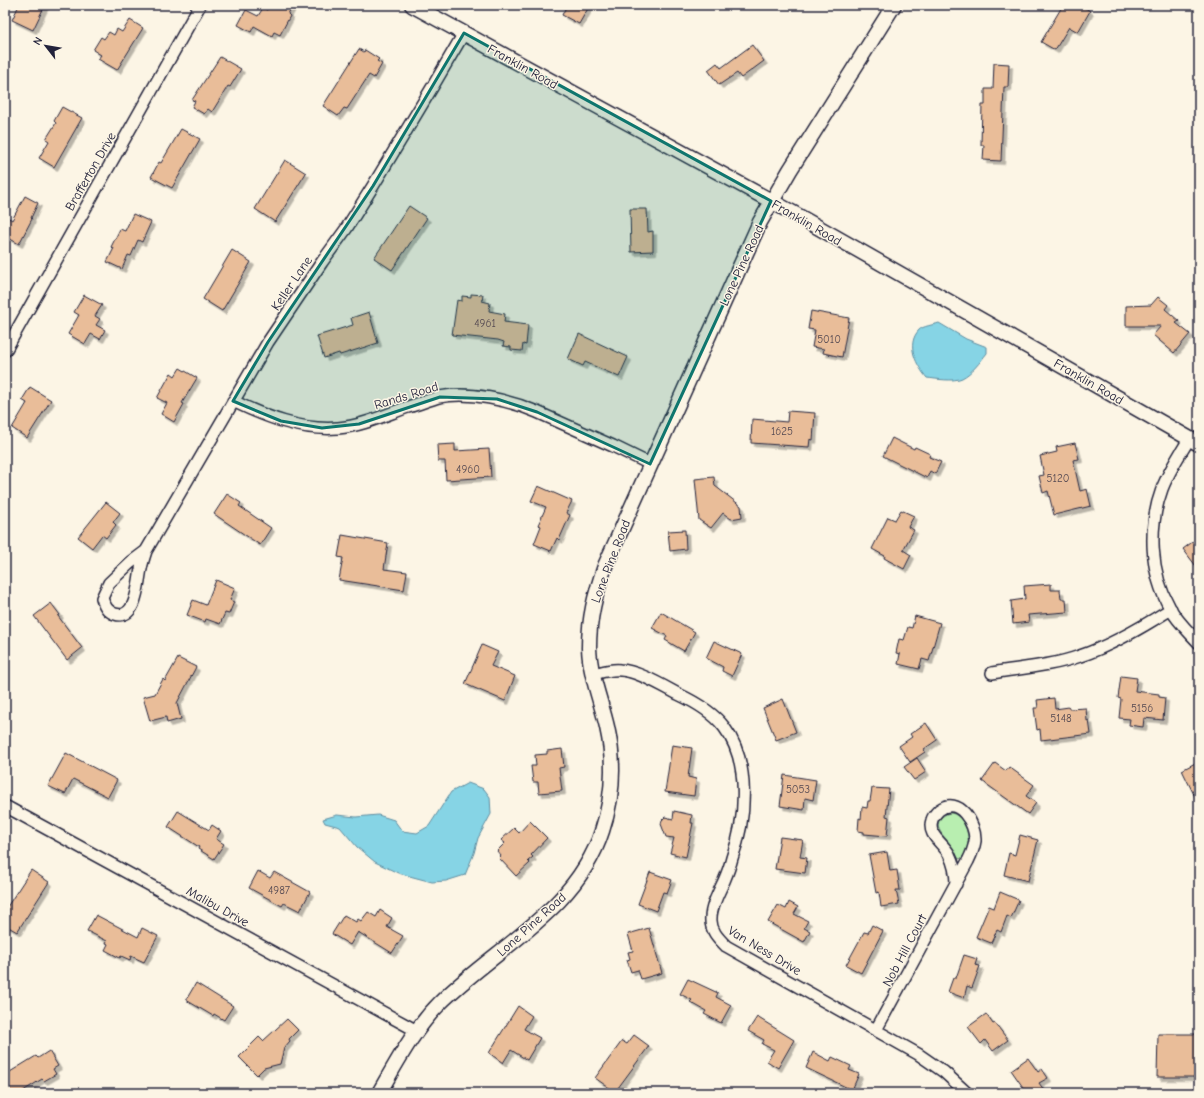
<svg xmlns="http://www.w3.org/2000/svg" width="1204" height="1098" viewBox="0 0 1204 1098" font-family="'Comic Neue',sans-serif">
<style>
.green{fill:#b8eeb0;stroke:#6d8876}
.water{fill:#86d4e5;stroke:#5e8da1}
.building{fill:#e9bd99;stroke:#22223b;filter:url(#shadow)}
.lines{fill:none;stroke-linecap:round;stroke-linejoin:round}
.minor-casing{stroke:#22223b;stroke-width:14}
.tertiary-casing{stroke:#22223b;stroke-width:17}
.minor{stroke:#fcf5e5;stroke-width:11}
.tertiary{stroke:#fcf5e5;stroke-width:14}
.marked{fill:#0f766e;fill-opacity:0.2;stroke:#0f766e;stroke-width:3;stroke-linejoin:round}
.labels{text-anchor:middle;stroke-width:3;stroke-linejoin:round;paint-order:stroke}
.number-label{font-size:11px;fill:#544952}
.street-label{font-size:13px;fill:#22223b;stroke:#fcf5e5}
</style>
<defs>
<filter id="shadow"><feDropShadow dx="3.5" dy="3.5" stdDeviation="0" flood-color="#0004"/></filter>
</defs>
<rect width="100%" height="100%" fill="#fcf5e5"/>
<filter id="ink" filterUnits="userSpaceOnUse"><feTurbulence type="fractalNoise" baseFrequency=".025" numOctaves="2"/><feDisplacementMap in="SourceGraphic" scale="8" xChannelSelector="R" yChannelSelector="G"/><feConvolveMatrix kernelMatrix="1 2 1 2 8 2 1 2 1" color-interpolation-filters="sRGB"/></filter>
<g filter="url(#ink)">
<path class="green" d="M951,813c17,3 24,37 9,46l-2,-1c-3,-5 -4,-10 -8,-14 -3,-5 -8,-8 -10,-13 -5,-9 2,-17 11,-18z"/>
<path class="water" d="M939,323l27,16 21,8v6c-7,9 -15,20 -25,25 -8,4 -26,1 -35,0 -10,-12 -22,-33 -8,-48 4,-4 14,-5 20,-7z
M468,783l16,6 6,8 1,17 -13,24 -4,15 -9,22 -19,6 -14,1 -34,-9 -23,-11 -18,-15 -17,-20 -15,-4 -2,-4 14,-4 19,2 22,-2 16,5 8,11 15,2 12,-7 22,-34z"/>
<path class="building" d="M19,5h26l-12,25 -21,-10z
M270,5h23l-5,9 2,2 -10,19 -6,-3 -2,4 -18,-10 -3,6 -13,-7 8,-15 12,6 5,-8 4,2z
M567,5h23l-11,19 -17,-9z
M1063,5h18l9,6 -12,21 -9,-5 -14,23 -14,-8z
M130,20l13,8 -26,42 -19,-11 3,-4 -8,-5 8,-13 3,2 5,-7 5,3 3,-6 5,3z
M752,45l12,16 -23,17 -4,-5 -18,12 -11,-15 9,-7 4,5z
M359,49l5,3 1,-2 14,9 -2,2 5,3 -8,14 -5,-3 -22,34 -3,-1 -6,8 -15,-10z
M220,57l21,12 -11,18 -2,-1 -16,26 -4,-3 -4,5 -12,-7 3,-6 -3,-1z
M994,63l15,1 -1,23h-4l-3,74 -18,-1 1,-15h-3l1,-40h3v-16h8z
M62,107l20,11 -28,49 -15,-9 10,-17 -3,-2 10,-16 -2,-2z
M181,129l19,10 -28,49 -21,-11 8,-15 2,1z
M285,160l21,13 -31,49 -20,-13z
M25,196l13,7 -7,15 1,1 -13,25 -14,-8v-10l4,-8 3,2z
M409,206l18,12 -35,52 -18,-12z
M630,209h17l1,23 5,-1v20l-22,1z
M133,214l18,8 -9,20 -4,-2 -7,16 -3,-1 -6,14 -15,-7 7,-14 -3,-1 9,-18 5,2z
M232,250l19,12 -29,49 -19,-12z
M471,294l12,1 -1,6 8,2 -1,8 16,3 -1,8 24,3 -2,20 -3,-1 -1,7 -11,-1v-3l-8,-1 1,-4 -6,-2 -46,-5 5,-35 5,1v-5l9,1z
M84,295l18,10 -7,11 5,3 -4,6 9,5 -5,9 -9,-5 -6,10 -17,-10 11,-19 -5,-3z
M1158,297l10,8 -3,4 14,12 -3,2 14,11 -16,19 -21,-18 8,-9h-35v-20l25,-1z
M811,311l38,7 -7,39 -19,-4 1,-4 -12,-2 3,-17 -7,-1z
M369,312l9,31 -38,12 -1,-2 -15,5 -7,-22 36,-11 -2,-7z
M579,334l49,23 -9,20 -34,-15 -2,4 -15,-7z
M180,368l17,10 -15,25 2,1 -10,18 -13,-8 6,-11 -10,-5 14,-25 4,3z
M30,387l21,13 -24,38 -15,-10 15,-25 -5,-3z
M788,411l27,2 -2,27 -3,-1 -1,8 -58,-4 1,-24 35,3z
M892,438l22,11 1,-2 15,7 -1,3 12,5 -6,12 -5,-3 -3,7 -44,-22z
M1075,443l4,16 -6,1 7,31 7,-2 4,17 -37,9 -6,-24 -5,2 -4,-17 5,-1 -4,-19 17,-4 -1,-5z
M455,444v7l34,-2 2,28 -45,3 -1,-19h-7l-1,-16z
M714,477l1,9 26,20 1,11 -11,2 -8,-6 -12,15 -12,-8 -4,-41z
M538,486l34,15 -6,12 4,2 -11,25 -2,-2 -6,13 -17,-7 7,-18 -3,-1 8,-18 -15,-6z
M227,494l14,9 -2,3 32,22 -11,17 -46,-31z
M106,502l14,11 -7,9 3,3 -10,13 -4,-3 -10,13 -14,-11z
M901,510l13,6 -6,11 6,3 -11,20 8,5 -7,14 -20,-11 1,-2 -13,-7 16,-32 7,3z
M685,530l1,19 -16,2 -2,-20z
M342,535l46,8 -4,26 23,3 -3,18 -65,-10 4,-22 -5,-1z
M1199,537v33l-16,-21z
M216,580l19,8 -5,12 4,2 -5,12 -4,-1 -5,11 -14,-5 -1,3 -18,-7 6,-15 13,5z
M1051,584v6h9l1,9h5l1,13 -39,3 1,7 -16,2 -2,-23 14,-2 -1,-13z
M51,603l9,12 -2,1 24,32 -15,12 -33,-44z
M661,612l34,20 -11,19 -19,-11 2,-4 -15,-8z
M915,616l25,7 -11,38 -7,-2 -3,10 -21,-5 2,-10 -4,-1 3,-14 5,1 4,-13 4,1z
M714,641l28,13 -10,22 -10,-5 1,-4 -17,-9z
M482,645l16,7 -7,14 24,10 -10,25 -40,-17z
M178,658l18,9 -19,36 4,16 -14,4 -1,-6 -16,4 -7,-24 12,-3 8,-15 2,2z
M1121,676l16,2 -2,13 24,3v3l6,1 -2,22 -19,-2 -1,9 -14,-2 1,-6 -11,-1 2,-19 -3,-1z
M1054,698l1,11 14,-2v2l17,-1 1,13 2,-1 2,14 -50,6 -1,-11 -3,1 -3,-22h4l-1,-8z
M783,699l13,33 -20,8 -13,-32z
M926,723l11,17 -13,9 1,3 -15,10 -11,-16 13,-9 -2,-3z
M672,745l20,3 -4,29 8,2 -2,17 -29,-4z
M562,749l2,18 -5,1 3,23 -23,2 -1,-11h-5l-2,-16h5l-1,-11 12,-1v-3z
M66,753l51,27 -9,17 -35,-18 -8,15 -17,-8z
M917,758l9,14 -12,8 -10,-13z
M1199,761v44l-17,-35z
M995,763l11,8 3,-4 25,18 -8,11 10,7 -8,11 -46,-33z
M784,775l32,5 -3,20 -8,-2 -1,12 -24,-4z
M872,788l17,1 -3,27 3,1 -2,19 -23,-2v-2l-6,-1 1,-13 2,1 1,-12 5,1 1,-7h2z
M178,811l31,19 3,-5 9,6 -5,8 8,5 -10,15 -16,-10 1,-2 -31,-20z
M674,811l18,4 -1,8h2l-7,34 -16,-4 4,-15 -8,-1 -5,-13 1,-4 3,-3 8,2z
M530,821l17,17 -16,17 2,2 -5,4 2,2 -14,13 -17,-18 2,-2 -4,-5 8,-8 -4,-3 13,-12 5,5z
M1020,835l18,5 -10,41 -24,-6 5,-22 6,2z
M780,837l23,3 -3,17 7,1 -2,15 -30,-4z
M887,852l3,19 7,-1 3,20h-4l3,14 -18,3 -2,-15 -3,1 -7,-38z
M31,870l18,12 -32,50 -12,-7v-15z
M258,871l12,7 4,-6 36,20 -10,19 -16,-8 -2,3 -33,-18z
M650,872l22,8 -5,13 -4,-1 -7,19 -18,-7z
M1000,892l19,8 -8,18 -4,-2 -6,16 -4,-2 -6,13 -15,-6 13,-31 5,2z
M789,902l9,5 -4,7 14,7 -4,7 6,3 -6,11 -36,-20 10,-17 8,4z
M380,910l12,8 -5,9 16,9 -11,17 -34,-21 -8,13 -18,-11 12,-19 12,7 2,-3 3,2 7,-9 8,5z
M96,915l42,22 4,-9 16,8 -14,26 -13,-6 -1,4 -9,-4 -1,2 -15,-8 3,-6 -2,-1 1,-2 -20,-10z
M872,925l11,6 -22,42 -15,-8 18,-33 4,1z
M649,928l13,45 -21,6 -3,-9 -7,2 -4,-12 3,-1 -2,-7 5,-1 -5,-17z
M964,955l13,4 -2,6 5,1 -8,22 -5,-2 -3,12 -16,-6 5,-14h3z
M688,979l30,14 -2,4 15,8 -10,18 -17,-9 2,-3 -16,-9 2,-2 -12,-6z
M196,983l37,23 -9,14 -10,-6 -1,2 -27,-16z
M518,1006l14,10 -8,13 16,9 -13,22 -16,-10 -8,13 -14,-10z
M986,1014l7,10 2,-1 13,17 -15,11 -8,-11 -4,4 -13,-17z
M757,1017l37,23 -16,28 -11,-7 7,-11 -12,-6 2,-4 -16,-9z
M287,1019l11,11 -9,9 1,2 -6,7 -4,16 -16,4 -7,7 -18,-18 20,-20 4,4z
M1158,1034h41v43h-42z
M634,1035l15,11 -34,46 -20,-14 27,-37 5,3z
M49,1051l9,15 -5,3 3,5 -12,7 -2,-2 -22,14h-9l-6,-9v-9l31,-19 2,2z
M813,1052l17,9 2,-4 19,9 -2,4 10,4 -7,16 -46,-22z
M1028,1058l10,14 4,-3 6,9 -9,5 7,10h-19l-16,-23z"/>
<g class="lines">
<defs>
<path id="minor" d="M5,351l195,-346
M233,401c33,16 68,30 105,27 24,-2 47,-13 70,-21 10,-3 21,-7 31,-10 31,-6 70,3 98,15l76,34 37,18
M1190,438c-11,17 -21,33 -28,51 -14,38 -12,84 8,119 7,13 19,24 29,35
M146,551c-2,6 -4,12 -5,18 -3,13 -4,52 -26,45 -7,-2 -11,-9 -13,-16l7,-15 21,-20 16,-12 122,-209 54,-80 24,-33 27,-43 60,-100 31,-53
M992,673c29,-5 60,-7 88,-17 31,-10 64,-30 91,-47
M593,674c9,-2 18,-5 27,-4 16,0 43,16 58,24 17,8 35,18 46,33 27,35 22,93 8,131 -2,8 -5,16 -8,23 -5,11 -13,25 -13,37 -1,12 7,20 15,28l192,108 26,18 23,21
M5,806l412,225
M876,1030l92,-169c3,-6 6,-13 7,-20 1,-17 -16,-46 -36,-31 -3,3 -6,6 -7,10 -5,15 10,22 17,34 5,10 7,19 7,30"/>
<path id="tertiary" d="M412,5l381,208 406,231
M379,1093c18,-31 35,-64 61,-90 55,-55 137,-93 162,-172 11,-33 13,-69 5,-104 -6,-26 -17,-52 -18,-79 0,-31 6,-53 16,-82l155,-344 30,-52 104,-165"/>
</defs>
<use href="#minor" class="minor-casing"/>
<use href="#tertiary" class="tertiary-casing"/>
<use href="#minor" class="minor"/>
<use href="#tertiary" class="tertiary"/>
</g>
</g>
<path class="marked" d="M464,33l307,168 -121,263 -113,-52 -40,-13 -57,-2 -81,27 -37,4 -41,-7 -48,-20 35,-59 105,-156z"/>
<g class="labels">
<g class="number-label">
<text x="485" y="327">4961</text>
<text x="829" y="343">5010</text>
<text x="782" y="435">1625</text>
<text x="468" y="473">4960</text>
<text x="1058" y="482">5120</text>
<text x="1142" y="712">5156</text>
<text x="1061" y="722">5148</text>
<text x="798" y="793">5053</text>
<text x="279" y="894">4987</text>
</g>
<g class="street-label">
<text transform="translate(523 66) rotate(29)" y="5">Franklin Road</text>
<text transform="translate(90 171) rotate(-60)" y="5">Brafferton Drive</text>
<text transform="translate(807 222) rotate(30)" y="5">Franklin Road</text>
<text transform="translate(741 265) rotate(-65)" y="5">Lone Pine Road</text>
<text transform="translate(291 283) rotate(-56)" y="5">Keller Lane</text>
<text transform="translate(1089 381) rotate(30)" y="5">Franklin Road</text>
<text transform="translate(406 395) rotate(-17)" y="5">Rands Road</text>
<text transform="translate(610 561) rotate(-69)" y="5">Lone Pine Road</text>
<text transform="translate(218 906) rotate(29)" y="5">Malibu Drive</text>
<text transform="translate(531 924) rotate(-42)" y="5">Lone Pine Road</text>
<text transform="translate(765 950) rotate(31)" y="5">Van Ness Drive</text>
<text transform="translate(904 950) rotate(-62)" y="5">Nob Hill Court</text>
</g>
</g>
<rect width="1204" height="1098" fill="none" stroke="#fcf5e5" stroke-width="20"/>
<rect x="10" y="10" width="1184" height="1078" fill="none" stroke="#22223b" stroke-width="1.5" filter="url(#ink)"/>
<g transform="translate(46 46) rotate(301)" stroke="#fcf5e5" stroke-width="3" paint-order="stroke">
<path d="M0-3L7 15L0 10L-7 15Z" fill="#22223b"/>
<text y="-6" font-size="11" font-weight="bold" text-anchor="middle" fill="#22223b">N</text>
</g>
</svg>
